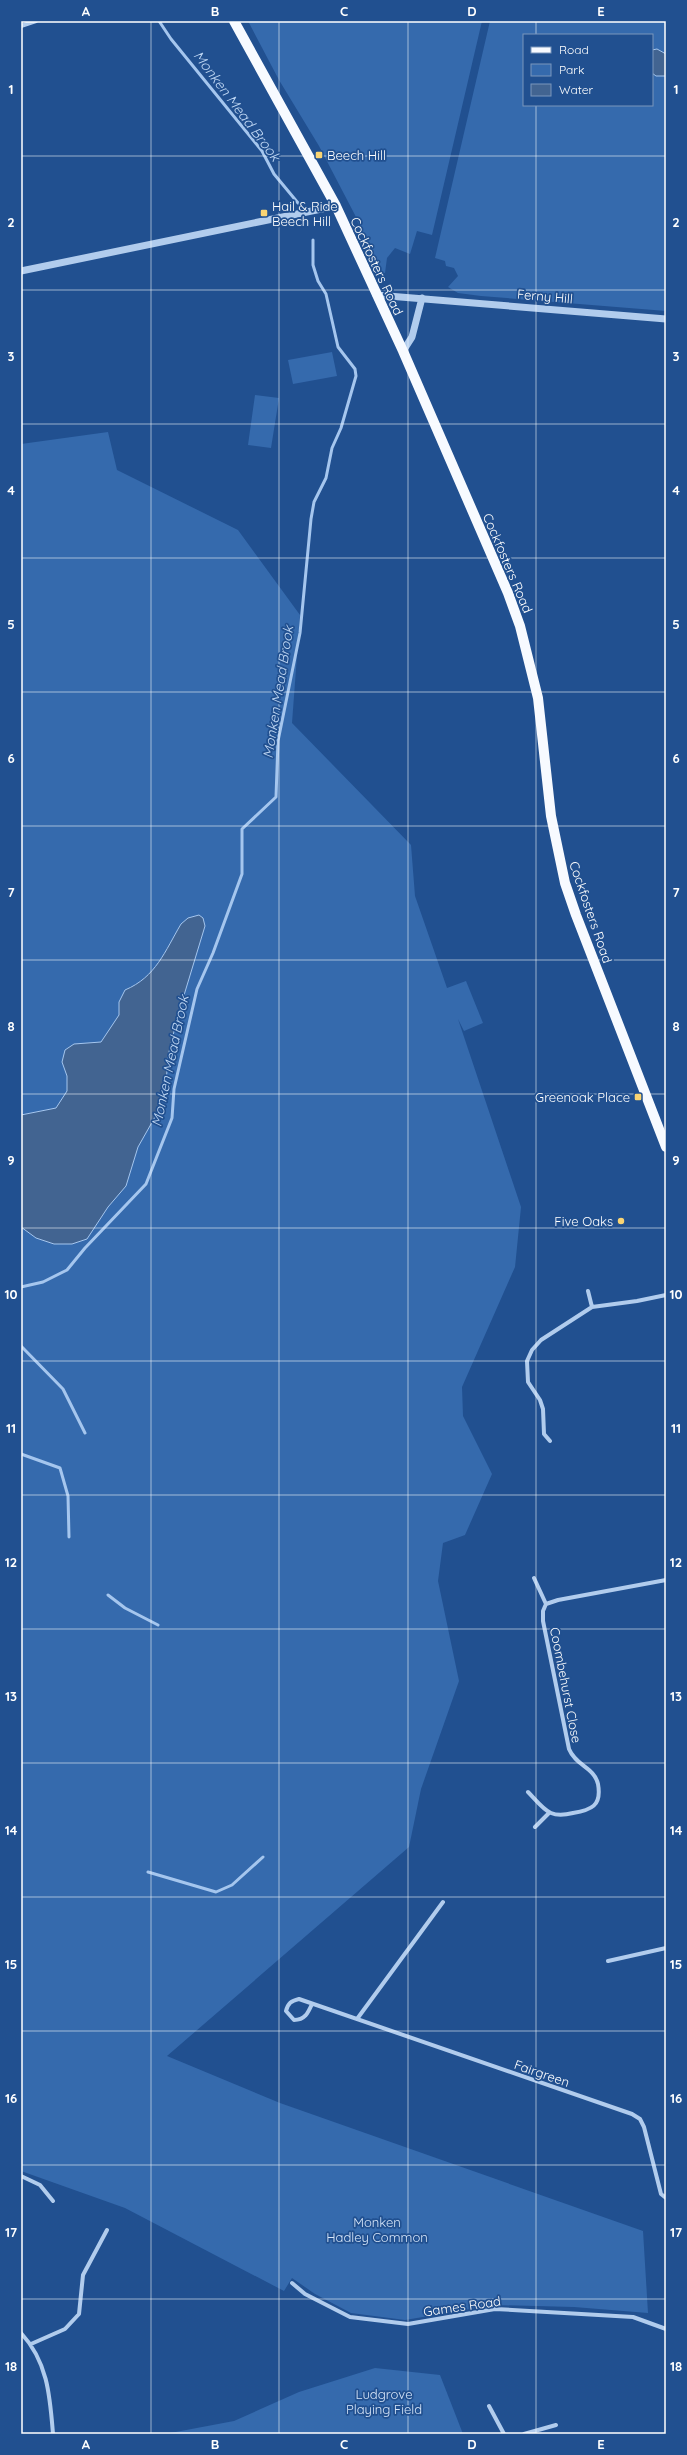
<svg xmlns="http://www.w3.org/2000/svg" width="687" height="2455" viewBox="0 0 687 2455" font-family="Quicksand,sans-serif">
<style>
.green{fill:#356aad}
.water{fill:#426491;stroke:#a5c6ee}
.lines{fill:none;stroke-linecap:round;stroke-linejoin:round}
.stream{stroke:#a5c6ee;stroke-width:3}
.minor{stroke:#b1cced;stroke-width:4}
.tertiary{stroke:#b1cced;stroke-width:7}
.primary{stroke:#f7faff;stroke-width:10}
.grid{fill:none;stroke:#fff;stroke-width:1;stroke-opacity:0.55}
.poi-dot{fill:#f9d473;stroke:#215090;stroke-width:1.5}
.labels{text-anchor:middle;stroke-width:3.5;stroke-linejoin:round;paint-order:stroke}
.poi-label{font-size:13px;fill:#fff;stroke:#215090;text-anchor:start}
.street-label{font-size:13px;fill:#fff;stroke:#215090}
.park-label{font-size:13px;fill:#d7e6f9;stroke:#215090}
.water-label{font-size:14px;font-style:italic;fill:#bed6f3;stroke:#215090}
.neatline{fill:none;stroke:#fff;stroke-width:1.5}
.grid-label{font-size:13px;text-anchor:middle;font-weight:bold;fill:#fff}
</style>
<rect width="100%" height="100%" fill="#215090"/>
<path class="green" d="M248,21h234l-50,214 -15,-4 -7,23 -15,-6 -8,10 -2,15 -8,-1 -22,-57 -36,-69 -40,-66z
M490,21h176v33l-9,-5 -5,1v-15h-128v70h128v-32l4,3h10v235l-185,-15 -23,-3 -10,-6 10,-11 -4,-8 -8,-2 -1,-5 -10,-3z
M332,352l5,24 -44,8 -5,-24z
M255,395l24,3 -8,50 -23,-3z
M108,432l9,38 121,60 62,85 -8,108 119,122 4,51 32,92 19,-7 17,42 -19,8 -6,-12 63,188 -6,60 -53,120 1,29 29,58 -27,61 -22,8 -5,38 21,100 -38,108 -12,58 -242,209 113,47 363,128 5,82 -74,-6 -80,-2 -89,15 -54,-7 -36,-19 -23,-16 -8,13 -159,-83 -104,-37v-1727z
M375,2368l65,7 23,59h-298l69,-13 65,-29z"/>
<path class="water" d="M657,49l9,5v22h-10l-4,-3v-23z
M199,915l4,3 2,8 -27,89 -10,41 -2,28 -7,26 -21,37 -12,39 -18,21 -21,32 -15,5h-18l-18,-6 -15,-11v-112l35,-7 11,-17v-15l-5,-14 3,-12 9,-6 27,-2 18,-27v-13l6,-12c31,-13 40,-39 56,-66l7,-6z"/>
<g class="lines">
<path class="stream" d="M159,21l12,18 91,112 12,23 24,29
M21,1287l22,-5 24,-12 18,-22 61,-64 26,-66 2,-29 23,-100 16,-36 29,-79v-45l34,-32 2,-56 22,-108 11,-114 3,-17 12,-24 6,-30 9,-20 15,-52 -1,-7 -17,-22 -12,-53 -8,-13 -5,-16v-25
M21,1346l42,43 22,44
M21,1454l39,14 8,28 1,41
M108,1595l17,13 33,17
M148,1872l68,20 16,-7 31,-28"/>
<path class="minor" d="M21,26l15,-5
M588,1291l4,16
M550,1441l-6,-7 -1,-25 -3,-9 -12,-18 -1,-21 5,-11 9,-10 51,-33 45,-6 29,-6
M546,1604l12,-4 108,-20
M528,1792c7,7 15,18 23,21 7,3 14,2 22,0 18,-3 29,-7 25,-29 -4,-17 -22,-18 -29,-35l-26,-128v-10l3,-7 -12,-26
M535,1827l14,-14
M608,1961l58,-13
M312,2004c-4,9 -7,16 -18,16l-8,-9c2,-8 5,-10 13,-12l333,115 8,5 4,8 17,67 5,4
M357,2019l86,-117
M21,2176l19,9 13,16
M292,2283l13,11 45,23 58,7 87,-15 138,8 33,12
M21,2333c27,29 29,64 32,101
M31,2344l34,-15 14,-15 4,-39 24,-45
M489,2406l15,28
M524,2434l32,-9"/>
<path class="tertiary" d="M21,271l315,-65
M376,295l290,24
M403,351l9,-14 10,-39"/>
<path class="primary" d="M234,21l102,185 67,145 105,242 12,33 18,72 13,118 14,67 11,32 90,232"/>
</g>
<path class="grid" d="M151,21v2413M279,21v2413M408,21v2413M536,21v14M536,105v2329M21,156h645M21,290h645M21,424h645M21,558h645M21,692h645M21,826h645M21,960h645M21,1094h645M21,1228h645M21,1361h645M21,1495h645M21,1629h645M21,1763h645M21,1897h645M21,2031h645M21,2165h645M21,2299h645"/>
<g class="poi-dot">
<rect x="315" y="151" width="8" height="8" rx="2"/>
<rect x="260" y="209" width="8" height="8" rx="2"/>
<rect x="634" y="1093" width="8" height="8" rx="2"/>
<circle cx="621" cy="1221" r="4"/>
</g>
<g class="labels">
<g class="poi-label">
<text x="327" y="160">Beech Hill</text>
<text x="272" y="211">Hail &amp; Ride<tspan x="272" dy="15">Beech Hill</tspan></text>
<text x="630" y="1102" text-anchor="end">Greenoak Place</text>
<text x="613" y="1226" text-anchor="end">Five Oaks</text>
</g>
<g class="street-label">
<text transform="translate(377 266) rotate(65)" y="5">Cockfosters Road</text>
<text transform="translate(545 296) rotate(5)" y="5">Ferny Hill</text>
<text transform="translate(508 563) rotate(67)" y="5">Cockfosters Road</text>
<text transform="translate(591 912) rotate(71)" y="5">Cockfosters Road</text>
<text transform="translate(566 1685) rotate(79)" y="5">Coombehurst Close</text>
<text transform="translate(542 2073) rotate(19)" y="5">Fairgreen</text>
<text transform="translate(462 2306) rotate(-8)" y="5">Games Road</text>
</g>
<g class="park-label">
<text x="377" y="2227">Monken<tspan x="377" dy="15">Hadley Common</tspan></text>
<text x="384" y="2399">Ludgrove<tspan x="384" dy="15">Playing Field</tspan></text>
</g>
<g class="water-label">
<text transform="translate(237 106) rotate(53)" y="5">Monken Mead Brook</text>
<text transform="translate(278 692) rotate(-81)" y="5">Monken Mead Brook</text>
<text transform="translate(170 1061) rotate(-78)" y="5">Monken Mead Brook</text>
</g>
</g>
<rect width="687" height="2455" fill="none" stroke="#215090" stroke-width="44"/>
<rect x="523" y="34" width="130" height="72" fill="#215090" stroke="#7a96bc"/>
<rect x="531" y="47" width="20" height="6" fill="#f7faff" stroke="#7a96bc"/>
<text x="559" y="54" font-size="12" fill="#ffffff">Road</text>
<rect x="531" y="64" width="20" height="12" fill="#356aad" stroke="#7a96bc"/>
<text x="559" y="74" font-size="12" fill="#ffffff">Park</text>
<rect x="531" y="84" width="20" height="12" fill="#426491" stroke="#7a96bc"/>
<text x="559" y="94" font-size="12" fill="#ffffff">Water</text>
<rect x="22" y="22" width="643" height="2411" class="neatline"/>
<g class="grid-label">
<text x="86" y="16">A</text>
<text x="215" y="16">B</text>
<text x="344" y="16">C</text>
<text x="472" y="16">D</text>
<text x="601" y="16">E</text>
<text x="11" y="94">1</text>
<text x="676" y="94">1</text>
<text x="11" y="227">2</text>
<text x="676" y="227">2</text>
<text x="11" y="361">3</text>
<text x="676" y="361">3</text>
<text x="11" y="495">4</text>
<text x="676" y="495">4</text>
<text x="11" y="629">5</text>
<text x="676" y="629">5</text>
<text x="11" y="763">6</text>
<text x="676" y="763">6</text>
<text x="11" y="897">7</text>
<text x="676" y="897">7</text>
<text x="11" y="1031">8</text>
<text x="676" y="1031">8</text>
<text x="11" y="1165">9</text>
<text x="676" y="1165">9</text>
<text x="11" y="1299">10</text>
<text x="676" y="1299">10</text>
<text x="11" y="1433">11</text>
<text x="676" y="1433">11</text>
<text x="11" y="1567">12</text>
<text x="676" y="1567">12</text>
<text x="11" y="1701">13</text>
<text x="676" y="1701">13</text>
<text x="11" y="1835">14</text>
<text x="676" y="1835">14</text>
<text x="11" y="1969">15</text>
<text x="676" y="1969">15</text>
<text x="11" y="2103">16</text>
<text x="676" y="2103">16</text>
<text x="11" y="2237">17</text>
<text x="676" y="2237">17</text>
<text x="11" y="2371">18</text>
<text x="676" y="2371">18</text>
<text x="86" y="2449">A</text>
<text x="215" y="2449">B</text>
<text x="344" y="2449">C</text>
<text x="472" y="2449">D</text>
<text x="601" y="2449">E</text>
</g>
</svg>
